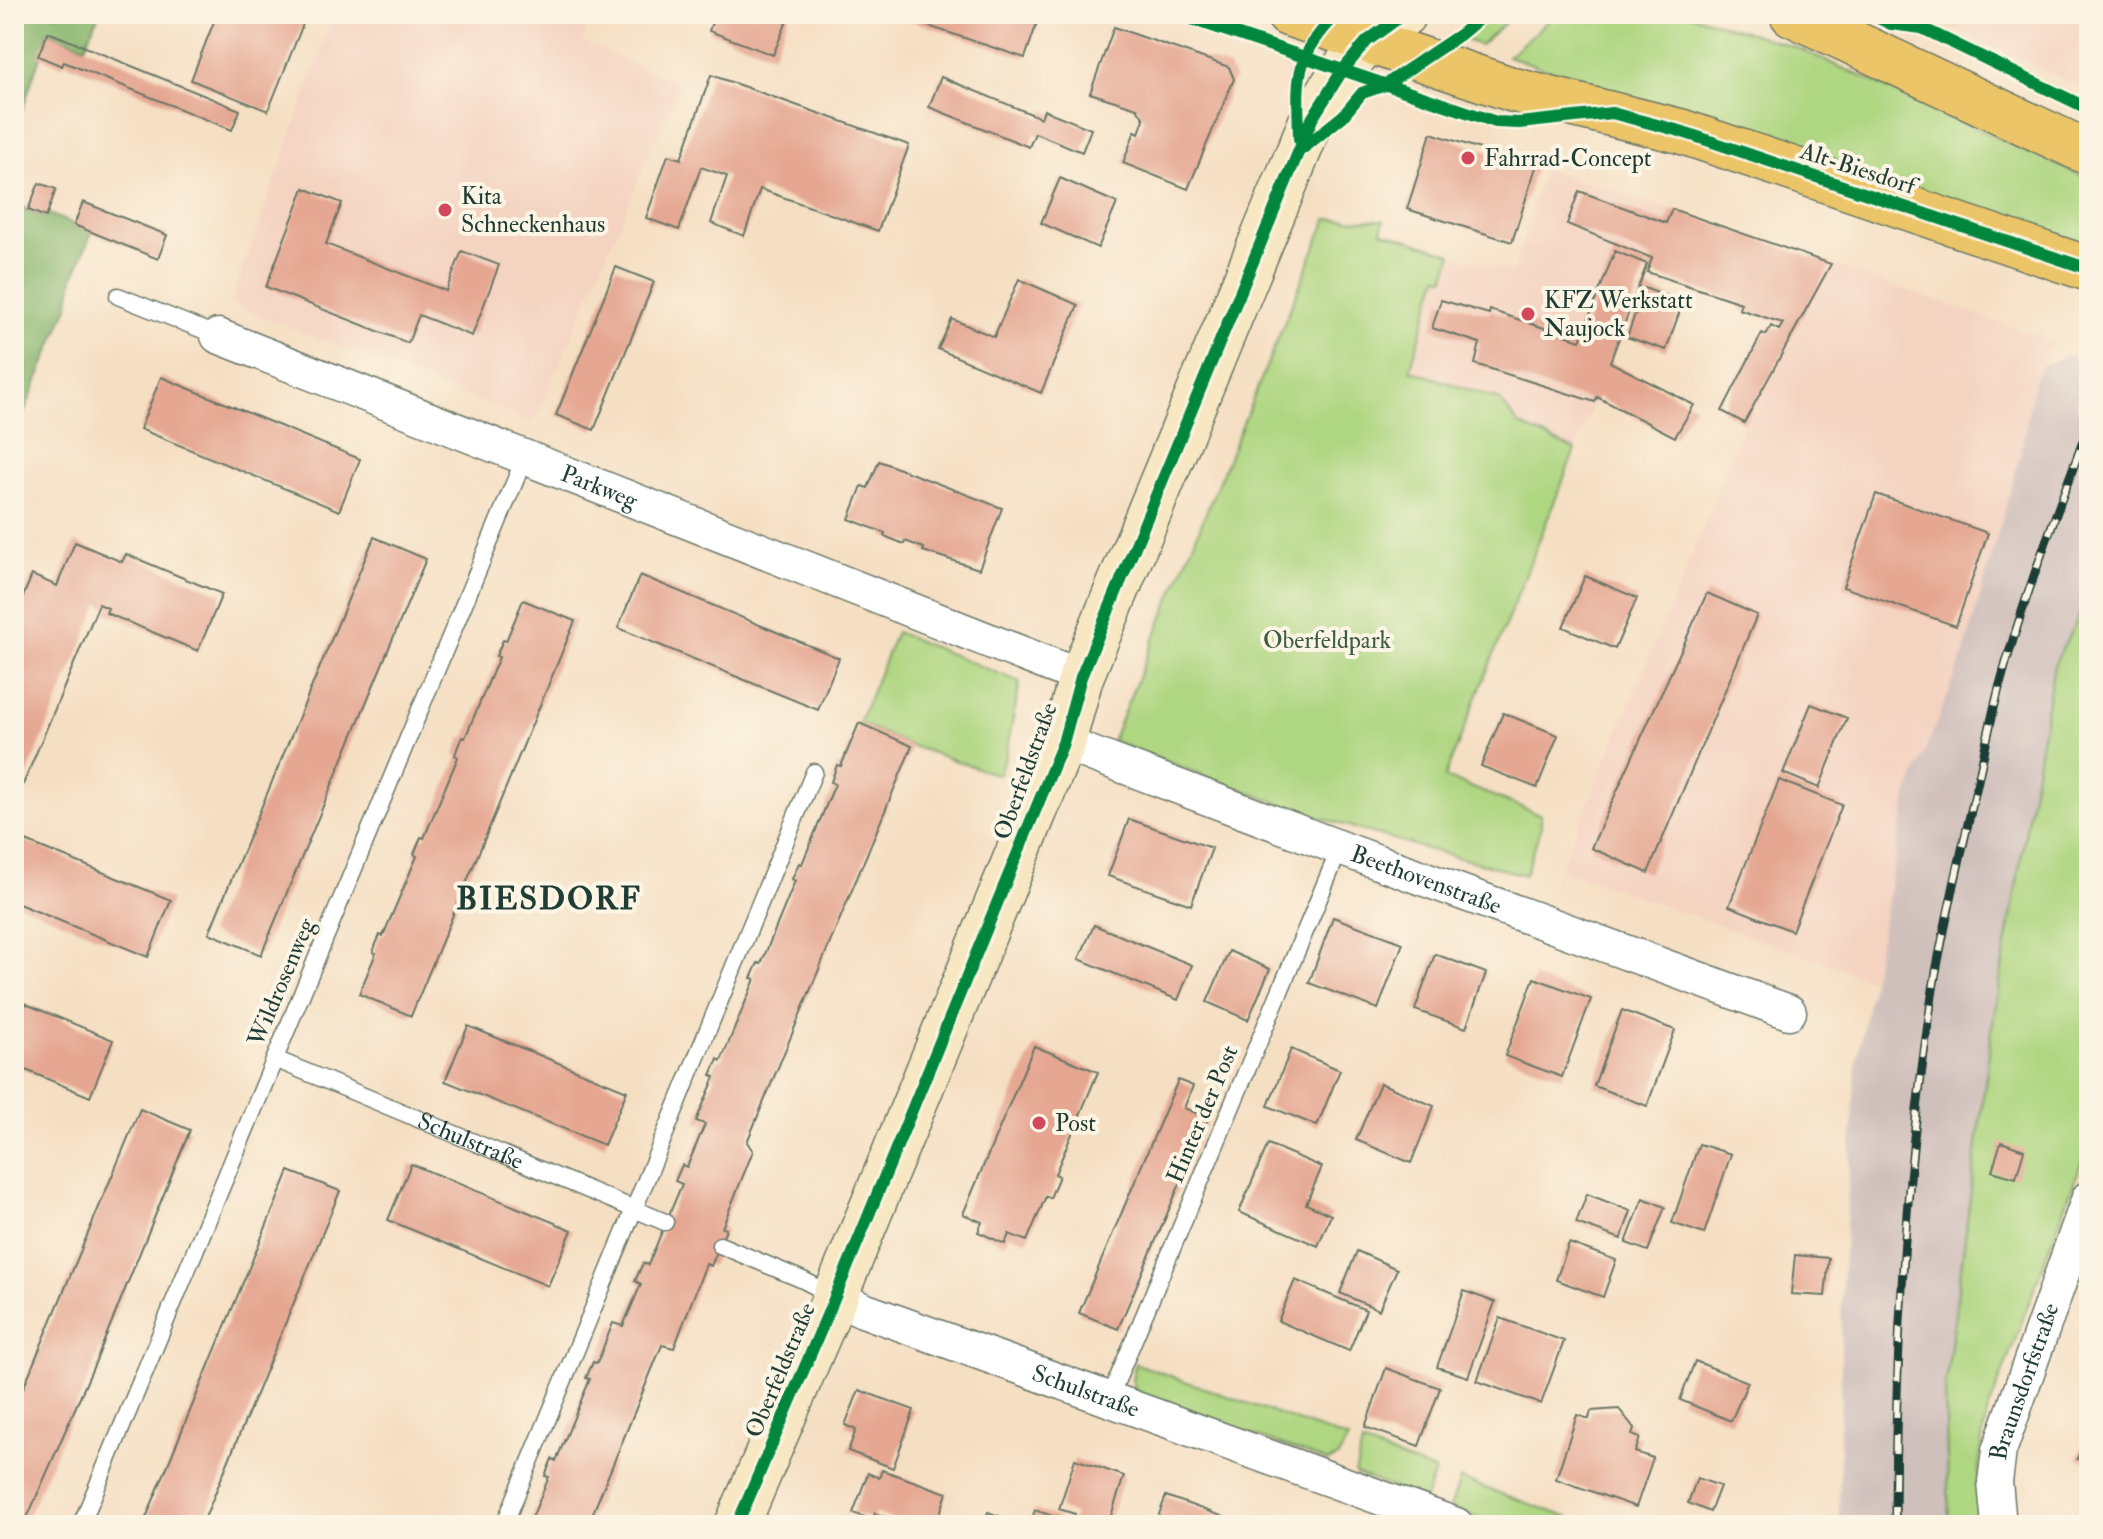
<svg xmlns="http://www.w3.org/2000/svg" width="2103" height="1539" viewBox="0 0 2103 1539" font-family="'IM FELL Double Pica',serif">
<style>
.built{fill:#f4d3c1}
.industrial{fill:#d0c0bc}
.green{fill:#afd681;stroke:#678a5a;stroke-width:2}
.forest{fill:#8bb76f;stroke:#557a52;stroke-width:2}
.building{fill:#e5a792}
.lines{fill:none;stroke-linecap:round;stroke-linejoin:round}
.lane-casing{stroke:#6a7666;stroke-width:19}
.street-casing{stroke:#6a7666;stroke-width:37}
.secondary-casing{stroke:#6a7666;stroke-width:47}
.primary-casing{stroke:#6a7666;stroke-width:47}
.lane{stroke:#fff;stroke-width:16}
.street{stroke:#fff;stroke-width:34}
.secondary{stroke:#f7e8c3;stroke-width:44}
.primary{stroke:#ecc569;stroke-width:44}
.rail-casing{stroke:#1f3d34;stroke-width:9}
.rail{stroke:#fcf5e5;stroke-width:6;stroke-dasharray:18;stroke-linecap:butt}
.cycleway-casing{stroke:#fcf5e5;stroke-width:17}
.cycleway{stroke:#00873e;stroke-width:12}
.poi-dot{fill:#d1495b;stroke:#fcf5e5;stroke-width:3}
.labels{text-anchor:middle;stroke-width:8;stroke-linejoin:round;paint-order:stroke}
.poi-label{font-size:24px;fill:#1f3d34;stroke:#fcf5e5;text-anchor:start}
.street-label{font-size:24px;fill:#1f3d34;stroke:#fcf5e5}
.park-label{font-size:24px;fill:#3c5c43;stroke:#fcf5e5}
.district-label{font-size:32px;font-weight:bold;letter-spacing:2px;fill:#1f3d34;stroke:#fcf5e5}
</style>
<rect width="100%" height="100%" fill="#fcf5e5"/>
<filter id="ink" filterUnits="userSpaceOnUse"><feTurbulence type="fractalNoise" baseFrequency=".0125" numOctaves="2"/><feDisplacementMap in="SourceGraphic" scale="16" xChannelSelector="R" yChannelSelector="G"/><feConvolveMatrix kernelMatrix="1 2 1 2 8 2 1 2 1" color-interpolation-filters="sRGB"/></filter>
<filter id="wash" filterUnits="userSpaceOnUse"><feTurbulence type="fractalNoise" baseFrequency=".006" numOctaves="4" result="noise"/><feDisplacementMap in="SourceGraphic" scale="32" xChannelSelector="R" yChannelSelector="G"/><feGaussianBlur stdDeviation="1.8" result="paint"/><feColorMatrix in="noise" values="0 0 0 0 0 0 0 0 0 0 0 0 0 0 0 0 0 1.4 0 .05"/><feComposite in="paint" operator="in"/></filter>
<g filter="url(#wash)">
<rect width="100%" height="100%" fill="#f5dfc3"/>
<path class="built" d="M335,14h256l-9,27 98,43 -146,339 -304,-119z
M1920,14h169v77z
M1544,169l128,40 -97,241 -56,-25 -19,-25 -91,-30 30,-94 6,2 7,-24 61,18z
M1831,264l223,77 -25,65 -9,50 -57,200 -56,141 -34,183 -313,-111 131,-311 53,-135z"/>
<path class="industrial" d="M2067,355l22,7v16l-13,28 13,4v187l-35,68 -61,357 -48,369 4,134h-110l3,-238 14,-222 51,-268 56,-141 57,-200 15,-77 8,-14z"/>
<path class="green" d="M1494,14h21l-35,31 -17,-6z
M1556,14h133l109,34 291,131v71l-581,-194z
M1327,219l57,1 -3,11 71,23 -7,24 -7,-2 -28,94 90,30 19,25 56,25 -130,327 96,38v12l-16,48 -95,-25 -123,-36 -195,-73z
M2089,597v546l-102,271c-8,35 -12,75 -4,111h-34l-4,-134 48,-369 61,-357z
M896,632l124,50 -14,73 -8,20 -86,-29 -53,-23z
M1135,1363l2,1 211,75 -10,18 -10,5 -191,-69 -5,-13z
M1362,1444l73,27 -10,28 -70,-25z
M1460,1479l129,46h-92l-47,-17z"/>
<path class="forest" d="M14,14h85l-14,32 -37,-14 -34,103z
M14,204l31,13 2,-4 45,19 -19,46 -5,29 -54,129z"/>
<g id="blocks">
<path class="building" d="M217,14h90l-39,97 -77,-31z
M715,14h75l-17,41 -64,-24z
M892,14h148l-15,44z
M1114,27l115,40 5,12 -46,110 -65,-26 12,-32 4,2 5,-14 -7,-11 -47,-15z
M48,32l192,78 -8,20 -168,-68 -2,4 -24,-10z
M711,75l198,70 -31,86 -118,-42 -16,47 -33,-13 16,-47 -26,-9 -22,63 -33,-12 22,-63 13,4z
M941,77l100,41 3,-8 47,19 -9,23 -47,-19 -6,14 -100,-40z
M1431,133l105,34 -24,75 -105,-33z
M1060,178l57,25 -19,45 -57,-25z
M39,183l17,6 -10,28 -18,-7z
M304,188l38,15 -16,41 120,47 16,-40 37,14 -27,71 -53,-21 -11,28 -142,-56z
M1579,191l87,32 6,-14 159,55 -87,159 -22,-12 40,-78 4,2 5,-9 8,4 4,-7 -44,-14 2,-6 -94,-31 5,-14 -85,-34z
M83,202l84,33 -9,24 -84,-34z
M1615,251l32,13 -37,98 84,43 -19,32 -78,-40 -2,5 -120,-38 5,-21 -48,-15 9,-28 48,14 1,-4 90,30z
M616,267l38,15 -60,148 -38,-15z
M1019,279l59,26 -37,88 -103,-44 14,-30 42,18z
M1644,288l39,14 -17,48 -39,-13z
M161,377l199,82 -21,52 -199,-82z
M879,461l123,47 -23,61 -56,-18 1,-3 -19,-7 -1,3 -20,-8 1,-3 -36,-14 13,-33 6,2z
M1876,494l112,39 -32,93 -113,-39z
M374,537l52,22 -165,396 -52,-22z
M75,542l47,20 4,-8 96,40 -24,57 -92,-38 2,-5 -9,-4 -85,202v-188l18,-43 25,11z
M640,575l199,83 -21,52 -200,-82z
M1585,576l52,22 -22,51 -52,-22z
M1707,593l50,22 -109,258 -57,-25z
M523,600l52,21 -164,395 -52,-22 17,-41 -3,-1 3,-8 4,-9 3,1 34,-80 -3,-2 7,-17 3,1 34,-81 -3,-2 3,-9 4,-9 3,1 34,-81 -3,-1 7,-16 3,1z
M1811,704l36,14 -28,70 -36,-15z
M1503,713l55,22 -21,53 -56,-22z
M859,723l53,23 -165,396 6,9 -31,77 4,1 -6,16 -9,21 -5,-2 -32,84 -12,-3 -74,180h-59l20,-48 -4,-1 7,-17 4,2 34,-82 -4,-1 7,-16 4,1 16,-40 10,3 18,-42 -6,-3 8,-18 5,2 34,-81 -7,-3 7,-16 5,2 18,-43 -9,-3 19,-44 -4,-2 7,-16 3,2 34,-82 -4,-1 7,-15 3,1 34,-83 -3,-2 7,-16 3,1 33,-80 -4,-2 6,-17 4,1z
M1779,780l63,25 -50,126 -63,-25z
M1129,819l83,29 -21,57 -83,-29z
M16,837l155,63 -23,57 -134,-55z
M1333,917l70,26 -25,66 -69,-26z
M1094,925l98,40 -14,35 -99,-41z
M1229,951l41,18 -22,51 -41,-18z
M1435,954l51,19 -20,55 -51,-18z
M1534,978l57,21 -29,78 -57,-21z
M14,999l99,41 -23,57 -76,-32z
M1622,1010l53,20 -28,76 -53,-20z
M468,1026l159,65 -23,54 -159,-64z
M1034,1046l64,26 -43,102 4,2 -9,22 -4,-2 -19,45 -18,-7 -4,10 -27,-12 4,-10 -19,-8z
M1291,1049l49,21 -23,56 -49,-20z
M1178,1080l15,6 -9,22 24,10 -90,211 -39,-16z
M1380,1083l54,23 -23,57 -55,-23z
M140,1109l50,21 -95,233 -71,162 -10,-5v-110z
M2001,1142l23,8 -8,28 -24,-7z
M1268,1144l54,23 -16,37 25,11 -13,31 -79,-34z
M1699,1144l32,10 -27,80 -32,-11z
M411,1164l161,66 -24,56 -160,-66z
M289,1171l51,20 -138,334h-59z
M1587,1194l44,17 -10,28 -45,-16z
M1643,1198l22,9 -17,44 -22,-8z
M1569,1243l47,17 -13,37 -47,-17z
M1357,1251l40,18 -18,41 -39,-17z
M1795,1255l34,3 -4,38 -34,-2z
M1295,1280l71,30 -17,41 -71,-30z
M1464,1291l31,11 -27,75 -31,-10z
M1500,1318l64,23 -23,63 -64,-23z
M1695,1361l53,21 -17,39 -51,-21z
M1386,1368l54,20 -21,58 -54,-19z
M859,1390l55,20 -21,58 -45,-17 8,-21 -11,-5z
M1619,1409l15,19 -2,7 8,3 -5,14 18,6 -17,49 -80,-28 21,-64 12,4 2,-8z
M2089,1429v34l-12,-4z
M1075,1459l49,17 -16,49 -15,-5 -1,5h-21l4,-11 -16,-5z
M882,1470l65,23 -11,32h-29l-32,-12 -2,7 -20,-7 15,-40 11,5z
M1697,1478l23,8 -10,26 -22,-9z
M1166,1496l61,22 -3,7h-69z
M1035,1510l23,8 -3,7h-25z
M988,1512l24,9 -1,4h-28z"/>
</g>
</g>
<g filter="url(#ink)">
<use href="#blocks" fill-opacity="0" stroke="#6a7666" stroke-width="2"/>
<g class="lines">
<defs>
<g id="lane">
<path d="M118,296l100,40"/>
<path id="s1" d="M275,1059l390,163"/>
<path d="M720,1245l83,35 29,15"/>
<path d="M1109,1399l231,-551"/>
<path d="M81,1525l444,-1068"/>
<path d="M504,1525l310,-753"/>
</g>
<g id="street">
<path id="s2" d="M218,336l863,341"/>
<path id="s3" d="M1063,743l277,105 449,164"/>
<path id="s4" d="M835,1297l28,13 593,215"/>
<path id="s5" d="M1999,1525l-4,-43 4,-31 90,-253"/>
</g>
<path id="secondary" d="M737,1525l98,-228 228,-554 18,-66 231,-558 30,-48 25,-30 37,-27"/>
<path id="primary" d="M1288,14l226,76 166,41 409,138
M1792,14l297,139"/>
</defs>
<use href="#lane" class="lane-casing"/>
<use href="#street" class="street-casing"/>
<use href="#secondary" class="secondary-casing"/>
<use href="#primary" class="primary-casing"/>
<use href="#lane" class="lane"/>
<use href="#street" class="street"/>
<use href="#secondary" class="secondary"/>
<use href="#primary" class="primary"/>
<defs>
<path id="rail" d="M1895,1525c0,-181 11,-363 39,-542 11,-63 26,-126 41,-189 8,-35 15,-71 24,-106 24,-89 58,-176 90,-263"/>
</defs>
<use href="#rail" class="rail-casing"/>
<use href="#rail" class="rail"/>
<defs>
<path id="cycleway" d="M1177,14l319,108 23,1 93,-10 68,18 409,138
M1870,14l21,10 31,4 167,81
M1299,139c-1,-59 -7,-80 38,-125
M1302,149l41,-33 19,-23 23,-8 76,-51 24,-20
M737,1525l98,-228 228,-554 18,-66 231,-558 30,-48 25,-30 37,-27"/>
</defs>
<use href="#cycleway" class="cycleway-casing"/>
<use href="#cycleway" class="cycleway"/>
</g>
</g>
<g class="poi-dot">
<circle cx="1468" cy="158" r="8"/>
<circle cx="445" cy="210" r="8"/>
<circle cx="1528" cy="314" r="8"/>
<circle cx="1039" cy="1123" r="8"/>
</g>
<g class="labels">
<g class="poi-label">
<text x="1484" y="166">Fahrrad-Concept</text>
<text x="461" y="204">Kita<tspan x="461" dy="28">Schneckenhaus</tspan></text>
<text x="1544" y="308">KFZ Werkstatt<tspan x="1544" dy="28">Naujock</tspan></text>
<text x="1055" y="1131">Post</text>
</g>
<g class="street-label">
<text transform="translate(1858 168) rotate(18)" y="8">Alt-Biesdorf</text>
<text dy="8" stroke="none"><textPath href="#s2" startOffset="410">Parkweg</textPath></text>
<text transform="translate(1025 771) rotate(-70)" y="8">Oberfeldstraße</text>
<text dy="8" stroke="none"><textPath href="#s3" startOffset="388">Beethovenstraße</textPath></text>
<text transform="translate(281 982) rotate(-67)" y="8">Wildrosenweg</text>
<text transform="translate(1202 1114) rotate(-67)" y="8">Hinter der Post</text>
<text dy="8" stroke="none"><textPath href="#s1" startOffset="212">Schulstraße</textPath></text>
<text transform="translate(780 1370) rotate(-67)" y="8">Oberfeldstraße</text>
<text dy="8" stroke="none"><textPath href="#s5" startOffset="148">Braunsdorfstraße</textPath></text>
<text dy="8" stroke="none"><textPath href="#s4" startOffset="268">Schulstraße</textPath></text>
</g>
<g class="park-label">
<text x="1327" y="648">Oberfeldpark</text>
</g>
<g class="district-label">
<text x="549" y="909">BIESDORF</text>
</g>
</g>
<rect width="2103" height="1539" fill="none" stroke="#fcf5e5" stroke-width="48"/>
</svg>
